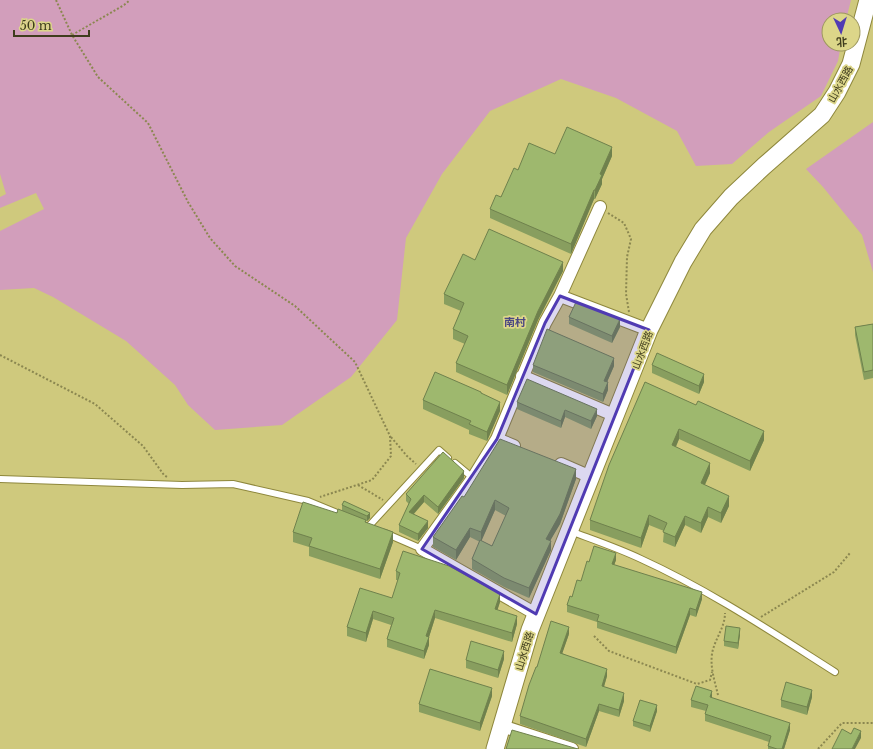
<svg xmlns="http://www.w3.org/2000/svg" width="873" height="749" viewBox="0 0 873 749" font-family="'Libre Baskerville','Noto Sans SC',serif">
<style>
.green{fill:#d29ebb}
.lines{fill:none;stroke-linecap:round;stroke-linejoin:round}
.lane-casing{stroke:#8e873c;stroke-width:8}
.street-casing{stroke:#8e873c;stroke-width:14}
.secondary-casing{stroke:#8e873c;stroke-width:19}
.path{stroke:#8b8750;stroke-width:2;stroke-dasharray:2 2;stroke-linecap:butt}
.lane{stroke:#fff;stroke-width:6}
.street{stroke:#fff;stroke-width:12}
.secondary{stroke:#fff;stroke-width:17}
.wall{fill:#889e5f;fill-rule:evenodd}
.shaded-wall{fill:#6f814d}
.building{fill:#9eb86e;stroke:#6f814d}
.marked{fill:#503bb3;fill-opacity:0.2;stroke:#503bb3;stroke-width:3;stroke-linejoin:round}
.labels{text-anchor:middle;stroke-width:3.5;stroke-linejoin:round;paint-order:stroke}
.street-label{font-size:10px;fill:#3f3c1d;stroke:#dcd689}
.neighbourhood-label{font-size:11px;font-weight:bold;fill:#4a4683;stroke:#dcd689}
</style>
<rect width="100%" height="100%" fill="#cfc97d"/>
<path class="green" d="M0,0h851l-5,20h-17v24h12l-3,17 -17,35 -52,36 -37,32 -36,2 -19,-35 -61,-33 -55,-19 -71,32 -48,63 -36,64 -9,82 -46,57 -69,48 -67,5 -27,-25 -13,-20 -49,-44 -73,-44 -19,-9 -34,2v-59l44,-22 -8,-16 -36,15v-11l6,-3 -6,-20z
M873,122v150l-11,-37 -39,-48 -17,-18z"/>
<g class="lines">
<defs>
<path id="lane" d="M455,463l18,15
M0,479l182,6 51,-1 75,17 34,14
M369,526l70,-76 9,8
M570,531c24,9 48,17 71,28 68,31 131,73 194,113
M385,533l37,16"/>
<path id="street" d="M560,296l89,34
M522,376l94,40
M497,439l-24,39 -51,71 114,65
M514,446l-17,-7 48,-116 15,-27 40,-89
M561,464l30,13
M502,726l70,23"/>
<path id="secondary" d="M495,749l35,-119 119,-300 34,-68 20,-33 28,-32 33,-31 58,-51 15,-23 14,-28 17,-64"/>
</defs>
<use href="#lane" class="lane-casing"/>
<use href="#street" class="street-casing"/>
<use href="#secondary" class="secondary-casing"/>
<path class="path" d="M56,0l16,35 26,42 50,46 40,79 22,36 25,28 60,40 60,56 35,74 1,20 -19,24 -52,17
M72,35l52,-30 6,-5
M608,213l16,10 7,16 -4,18 -1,37 3,18
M0,355l95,49 48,42 21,29 3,2
M391,437l16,19 9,8
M358,485l25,15
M761,617l73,-45 16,-19
M594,636l15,15 88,33 13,-4 2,-8
M718,695c-3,-13 -8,-27 -6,-41 2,-14 13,-26 13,-41
M818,749l24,-26h31"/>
<use href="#lane" class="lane"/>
<use href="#street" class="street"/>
<use href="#secondary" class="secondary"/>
</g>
<path class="wall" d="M555,154l57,2 -10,23v5l-7,15h-1l-23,55 -81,-36v-9l11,-12 17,-27z
M475,260l88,11 -25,49 -31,75 -51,-23v-9l9,-19 -12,-5v-10l8,-18 -17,-7v-10z
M569,317l51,10 -8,16 -43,-19z
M873,324v54l-9,2 -9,-45v-8z
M533,365l81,1 -7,16 1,8 -5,12 -70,-30z
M652,365l52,17 -5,12 -47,-21z
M645,382l119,58 -14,31 -71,-32 -3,8 34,26 -5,12 24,21 -8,17 -13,-6 -7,16 -16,-8 -10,22 -12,-5 1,-11 -15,-6 -8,23 -51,-18v-10z
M481,393l19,18 -13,30 -18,-7v-4l-46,-21v-9z
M517,402l80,14 -6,13 -26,-12 -4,11 -44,-19z
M464,478l-26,36 -14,-12 -10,12 14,14 -10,13 -19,-9v-7l10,-21 -3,-3v-7z
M576,479l-16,45 -10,16 1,10 -22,48 -25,-11 -32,-18v-10l8,-17 -10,-5 -14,23 -23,-13v-10l31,-40zM495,510l11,6 -14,30 -11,-5z
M344,501l26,17 -3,3h-1v2l27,19 -13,37 -71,-23v-9l-16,-5v-10l49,-22v-5z
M616,560l-2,5 88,34 -6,18 -6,-2 -14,39 -79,-26v-6l-30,-10v-7l14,-24 8,-19z
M396,571l104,31 -3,8 20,14 -5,18 -77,-24 -6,19v8l-5,14 -37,-12v-8l4,-14 -18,-6 -7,23 -19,-6v-9l45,-29 6,-18h-2z
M569,634l-7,19 45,23 -3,11 20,14 -5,16 -20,-6 -13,36 -66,-23v-8l17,-49z
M740,634l-2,15 -14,-3v-5z
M504,659l-6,19 -32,-10v-8z
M492,696l-12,35 -61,-19v-8z
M812,697l-5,18 -26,-8v-7z
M712,698l78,32 -6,19h-16v-3l1,-4 -64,-21v-7l1,-3 -15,-4v-7z
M657,711l-7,21 -17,-6v-5z"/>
<path class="shaded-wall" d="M612,147v9l-10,23v5l-7,15v-9l5,-16z
M594,190v9l-23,55v-10z
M563,262v9l-25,49 -31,75v-10l31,-74z
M620,319v8l-8,16v-7z
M614,358v8l-10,23v-8z
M704,374v8l-5,12v-8z
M608,382v8l-5,12v-8z
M500,402v9l-13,30v-9z
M597,409v7l-6,13v-8z
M565,410v7l-4,11v-7z
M679,429v10l-7,16v-10z
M764,431v9l-14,31v-10z
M710,463v10l-9,20v-10z
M576,469v10l-16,45 -14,24v-9z
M464,471v7l-26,36v-7z
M424,495v7l-15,17v-7z
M729,496v10l-8,17v-10z
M495,500v10l-14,32v-10z
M708,507v10l-7,16v-10z
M370,513v5l-3,3v-5z
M649,515v10l-8,23v-10z
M685,516v9l-10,22v-10z
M428,521v7l-10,13v-7z
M470,528v9l-14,23v-10z
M393,532v10l-13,37v-10z
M551,541v9l-22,48v-10z
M616,553v7l-4,11v-7z
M702,592v7l-6,18v-7z
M500,594v8l-5,16v-9z
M690,608v7l-14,39v-7z
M435,610v8l-6,19v8l-5,14v-8l2,-15z
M373,611v8l-7,23v-9z
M517,616v8l-5,18v-9z
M569,627v7l-9,26v-7z
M740,628v6l-2,15v-6z
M504,651v8l-6,19v-8z
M607,669v7l-5,17v-7z
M492,688v8l-12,35v-8z
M812,690v7l-5,18v-8z
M712,691v7l-2,-1z
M624,693v8l-5,16v-7z
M599,704v7l-13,36v-8z
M657,705v6l-7,21v-6z
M790,723v7l-6,19h-2z
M861,731v7l-6,11h-3z"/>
<path class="building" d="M567,127l45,20 -12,27 2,1 -7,15h-1l-23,54 -81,-35 6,-14 5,2 13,-29 4,2 11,-27 26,11z
M489,229l74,33 -25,49 -31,74 -51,-22 12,-27 -15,-7 11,-26 -20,-9 19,-40 12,6z
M576,302l44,17 -8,17 -43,-19z
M873,324v46l-9,2 -9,-45z
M547,329l67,29 -10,23 4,1 -5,12 -70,-29z
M657,353l47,21 -5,12 -47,-21z
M435,372l46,20v1l19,9 -13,30 -18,-8 2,-3 -48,-21z
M527,379l70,30 -6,12 -26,-11 -4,11 -44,-19z
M645,382l51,23 2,-4 66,30 -14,30 -71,-32 -7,16 38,18 -9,20 28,13 -8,17 -13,-6 -7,16 -16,-7 -10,21 -12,-5 4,-9 -18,-8 -8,23 -51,-18 19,-55z
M500,439l76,30 -16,45 -14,25 5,2 -22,47 -25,-10 -32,-19 8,-19 12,6 17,-38 -14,-8 -14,32 -11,-4 -14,22 -23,-13 29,-41 2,1z
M443,452l21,19 -26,36 -14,-12 -15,17 19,9 -10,13 -19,-9 12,-26 -5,-5z
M344,501l26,12 -3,3 -25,-11z
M303,502l34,11 1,-4 28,11 -1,2 28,10 -13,37 -71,-23 3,-8 -19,-6z
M594,546l22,7 -4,11 90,28 -6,18 -6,-2 -14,39 -79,-26 2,-6 -32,-10 3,-9 2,1 5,-17 4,1 6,-20 2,1z
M403,551l46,15 51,28 -5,15 22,7 -5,17 -77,-23 -9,26 3,1 -5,14 -37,-12 7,-21 -21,-7 -7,22 -19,-6 13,-39 32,10 8,-25 -4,-2z
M551,621l18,6 -9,26 47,16 -5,17 22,7 -5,17 -20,-6 -13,35 -66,-23 9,-31 7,-18h1z
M726,626l14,2 -2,15 -14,-2z
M471,641l33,10 -6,19 -32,-10z
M430,669l62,19 -12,35 -61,-19z
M786,682l26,8 -5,17 -26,-7z
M696,686l16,5 -2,6 80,26 -8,26h-5l-9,-3 3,-10 -66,-22 3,-9 -17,-5z
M640,700l17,5 -7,21 -17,-5z
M854,728l7,3 -9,18h-20l10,-20 9,5z
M512,730l66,19h-72z"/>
<path class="marked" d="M560,296l89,34 -113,284 -114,-65 75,-110 48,-116z"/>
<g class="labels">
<g class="street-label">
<text transform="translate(840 84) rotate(-61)" y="4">山水西路</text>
<text transform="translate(642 350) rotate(-69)" y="4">山水西路</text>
<text transform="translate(524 651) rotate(-73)" y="4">山水西路</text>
</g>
<g class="neighbourhood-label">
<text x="515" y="326">南村</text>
</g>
</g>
<g transform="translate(841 32) rotate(176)"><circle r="19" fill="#dcd689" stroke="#9d985e"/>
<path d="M0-3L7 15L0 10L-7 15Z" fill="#503bb3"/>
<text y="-6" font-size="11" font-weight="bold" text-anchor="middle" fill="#3f3c1d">北</text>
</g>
<path d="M14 30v6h75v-6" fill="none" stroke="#3f3c1d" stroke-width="2"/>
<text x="20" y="30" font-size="12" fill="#3f3c1d" stroke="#dcd689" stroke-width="3" paint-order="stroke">50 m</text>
</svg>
